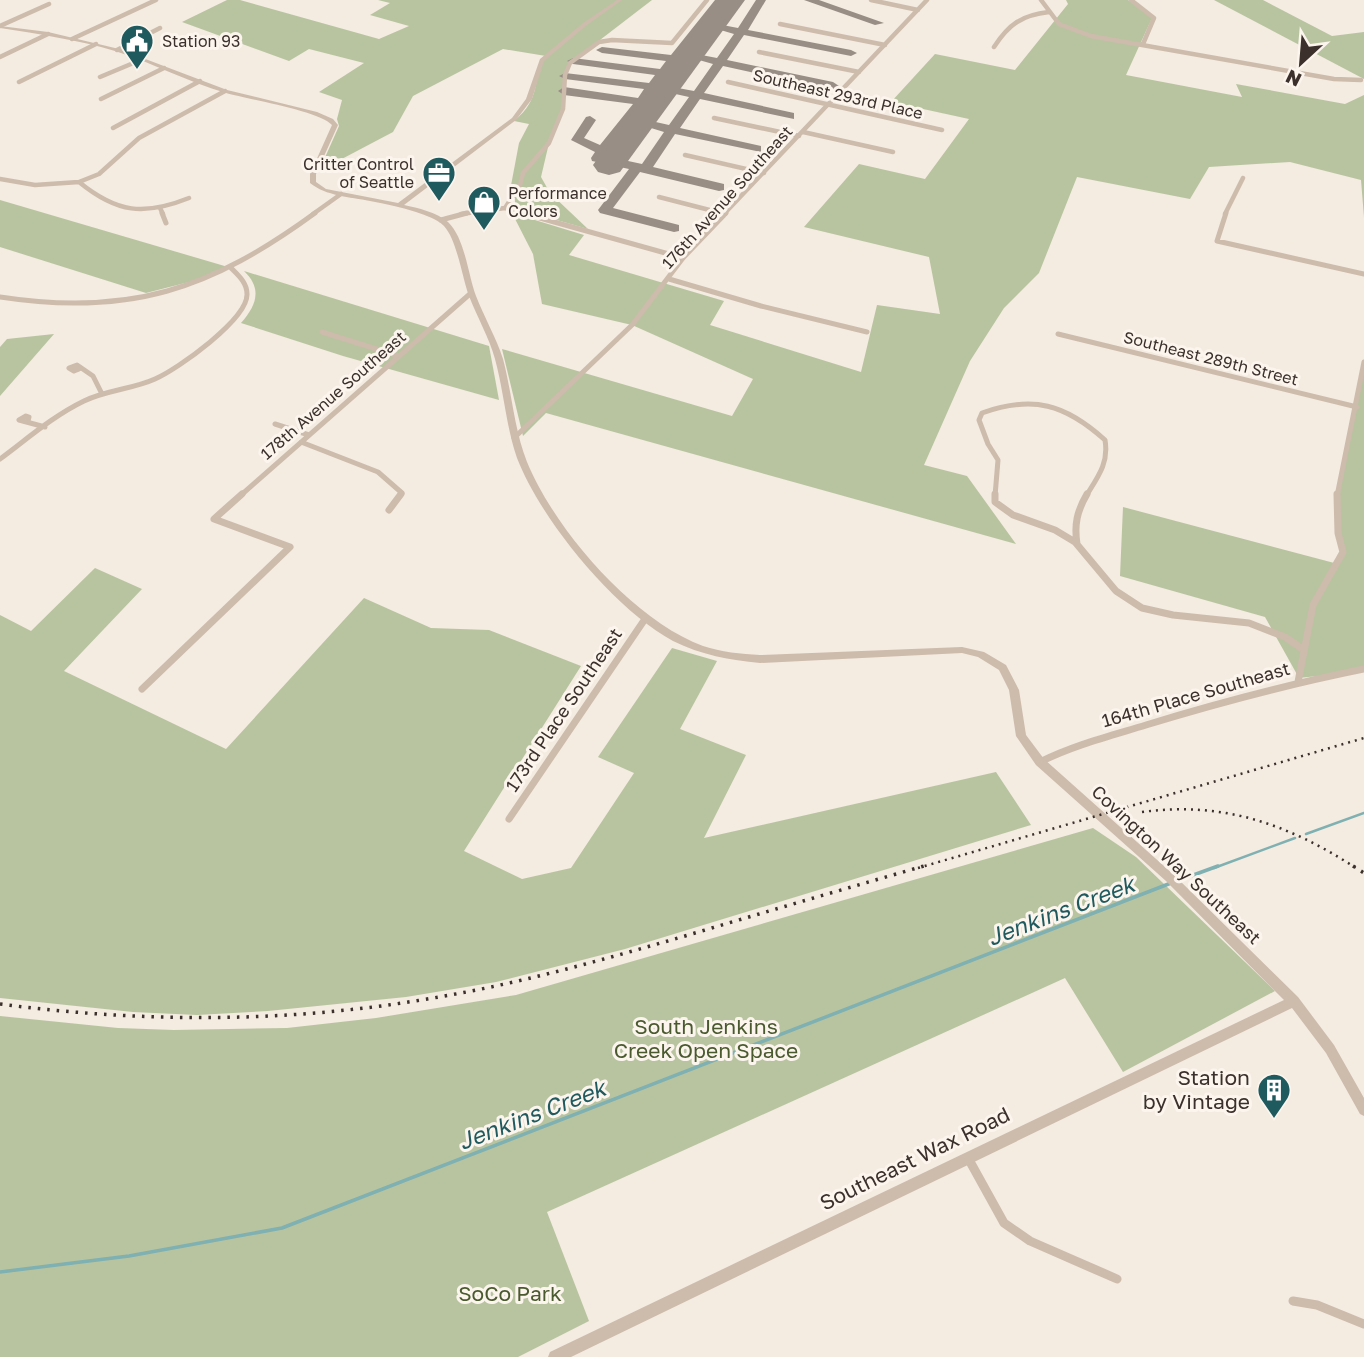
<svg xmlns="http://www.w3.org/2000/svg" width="1364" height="1357" viewBox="0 0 1364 1357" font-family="'Golos Text',sans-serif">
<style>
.green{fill:#b8c4a0}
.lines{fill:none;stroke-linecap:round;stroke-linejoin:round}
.stream-far1{stroke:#7fb0b2;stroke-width:2.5}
.stream{stroke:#7fb0b2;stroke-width:3.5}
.taxiway{fill:#988e86;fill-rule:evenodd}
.runway{fill:#988e86;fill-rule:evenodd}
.minor-far3{stroke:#cdbbac;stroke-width:4.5}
.minor-far2{stroke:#cdbbac;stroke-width:5}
.minor-far1{stroke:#cdbbac;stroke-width:7}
.minor{stroke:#cdbbac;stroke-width:9}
.tertiary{fill:#cdbbac;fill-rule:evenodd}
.rail-far1{stroke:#3b302b;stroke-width:2.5;stroke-dasharray:2 5;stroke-linecap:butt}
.rail{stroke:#3b302b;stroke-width:3.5;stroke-dasharray:2.5 7;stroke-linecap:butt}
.labels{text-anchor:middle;stroke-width:6;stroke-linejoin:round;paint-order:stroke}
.far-poi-label{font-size:16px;fill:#3b302b;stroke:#fbf5ee;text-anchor:start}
.far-street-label{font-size:16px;fill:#3b302b;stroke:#fbf5ee}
.street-label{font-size:18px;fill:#3b302b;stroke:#fbf5ee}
.near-park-label{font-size:21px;fill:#4a5a2e;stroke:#fbf5ee}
.near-poi-label{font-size:21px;fill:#3b302b;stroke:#fbf5ee;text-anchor:end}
.near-street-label{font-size:21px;fill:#3b302b;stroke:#fbf5ee}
.near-water-label{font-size:23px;font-style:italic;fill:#1f5a5e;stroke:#fbf5ee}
</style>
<rect width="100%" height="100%" fill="#f4ebe1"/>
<path class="green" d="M227,0h13l139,39 30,-13 -39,-11 20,-12 -12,-3h274l-82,63 -5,13 -2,33 -14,34 -8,34 9,16 38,36 -66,-19 -7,-5v-8l-6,-1 10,-53 10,-19 -15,-3c28,-23 17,-39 32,-65l-43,-7 -90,47 -20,36 -74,39 20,-45 -2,-7 5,-19 -23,-8 45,-29 -55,-14 -20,12 -107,-39z
M1066,0h62l23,15 1,3 -26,57 116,22 -6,-13 109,20 19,-9v122l-3,-37 -71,-18 -81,5 -19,32 -113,-22 -38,96 -35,35 -34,53 -46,104 43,11 49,68 -470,-131 -23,23 -21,-87 230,67 21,-37 -121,-54 -90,-21 -9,-50 -21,-41 72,22 -15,20 155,46 -14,24 151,47 16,-67 63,9 -11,-57 -125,-30 55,-63 66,15 44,-60 -78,-17 44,-48 80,16 53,-66z
M1214,0h49l69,36 32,-4v47z
M0,200l228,67 -35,14 -47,12 -146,-46z
M244,271l245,75 10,54 -156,-44 -102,-33c15,-17 22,-34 3,-52z
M54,334l-54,62v-49l7,-8z
M1364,359v312l-65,7 -34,-61 -145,-41 3,-69 215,57 5,-12 -6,-54z
M95,568l47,21 -78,82 162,78 138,-151 67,30 58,2 92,36 -117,185 58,28 49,-11 63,-95 -36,-16 74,-109 45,13 -37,68 66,26 -42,83 292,-66 35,53 -406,124 -129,33 -90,15 -138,14 -71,4 -64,-3 -133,-14v-383l31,16z
M1093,828l43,29 139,134 -152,81 -58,-94 -518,234 42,109 -71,36h-518v-341l118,12 56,2 113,-2 89,-10 140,-23z"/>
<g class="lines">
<path class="stream-far1" d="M1306,834l58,-21
M1214,868l81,-30"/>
<path class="stream" d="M1177,881l41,-15
M0,1272l129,-16 153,-28 889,-345"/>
<path class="taxiway" d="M715,0h10l-120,156 37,8 22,-32 -26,-8v-6l31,7 20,-28 -27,-6v-6l32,6 19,-27 -28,-8 6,-3 26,5 17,-24 -27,-8 5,-3 26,5 18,-28h10l-18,30 103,20 6,3 -6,3 -107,-21 -17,25 106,22 6,4 -6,4 -110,-24 -19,27 90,20v6l-94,-20 -20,29 81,18v6l-86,-18 -22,33 71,17v6l-5,1 -79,-19 -27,36 66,17v6l-5,1 -74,-19 -2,-3 31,-41 -37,-8 -1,-3 4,-6 -24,-12 15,-23 4,-1 6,4 -12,18 16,7 33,-41 -69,-9 -6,-4 6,-4 74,11 6,-9 -79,-10 -6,-3 6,-3 84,10 6,-8 -82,-11 -6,-3 6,-3 87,11 6,-8 -64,-8 -6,-3 6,-3 69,8z
M804,0h15l65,23 -9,2z"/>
<path class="runway" d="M719,0h26l-125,172 -11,3 -11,-3 -5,-7 5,-7z"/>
<path class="minor-far3" d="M871,0l47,10
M1041,0l18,24 32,12 243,43 27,1
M1131,0l23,18 -11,26
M780,24l105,21
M0,26l49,-22
M72,39l84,-39
M994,47c15,-23 28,-32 55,-35
M117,50l43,-22
M759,52l100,20
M0,57l48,-23
M100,77l43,-18
M19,82l77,-38
M728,82l214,48
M101,99l63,-31
M714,118l85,18
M113,128l87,-47
M803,132l90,20
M685,155l79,18
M0,179l35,6 44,-3c38,31 65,34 110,16
M79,182l20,-8 40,-36 86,-47
M659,197l66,17
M160,208l3,6
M505,208l15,-23 3,-12 26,-30 14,-34 2,-34 5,-12 29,-21 13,-2 60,3 35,-43
M313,214l28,-20
M461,214l44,-6 23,6
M724,214l203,-214
M1225,214l18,-36"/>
<path class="minor-far2" d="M162,213l4,10
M522,213l161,45
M720,213l5,1
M1226,213l-9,28 147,33
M441,220l26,-7
M669,279l92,27 106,26
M0,297c130,20 211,-8 315,-84
M322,332l77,24
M1058,334l299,73
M79,369l-5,2 -5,-3 8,-3 16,11 9,18
M28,421l1,-4 -3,-1 -7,4 26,7
M275,424l34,11
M514,438l118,-113 51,-67 43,-45
M301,442l77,30 24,21 -2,3
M0,459c27,-20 53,-43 84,-58 23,-11 49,-12 71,-22 23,-10 93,-60 92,-85 0,-11 -8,-18 -16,-26
M240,496l231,-203
M995,496l3,-36 -10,-16 -9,-24 3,-7c51,-18 83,-9 123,27 4,23 -7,37 -19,56
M1337,496l27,-134"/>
<path class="minor-far1" d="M995,494v8l18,13 42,15 20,12 41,49 26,17 31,7 76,8 36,14 19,13
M389,510l12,-16
M1077,544c-3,-19 0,-33 10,-50
M1298,682l15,-77 30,-53 -5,-19 -1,-39
M142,689l148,-142 -76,-28 28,-25
M1040,762c34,-17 70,-26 106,-37 72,-22 144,-41 218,-56
M509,819l136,-200"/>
<path class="minor" d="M968,1158l36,65 26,18 87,38
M1293,1301l24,4 47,19"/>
<path class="tertiary" d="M617,0h5l-35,25 -43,36 -12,38 -16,21 -112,85c14,3 32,7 44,17 17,16 20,53 28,74 8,21 20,41 27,63 9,34 11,70 24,103 28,68 106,158 176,184 18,6 38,8 57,9l202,-8 22,5 22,13 13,25 7,45 18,24 130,116 124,122 36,48 30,53v18l-4,-2 -34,-61 -34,-45 -721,349h-23l2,-5 734,-352 -118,-119 -130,-116 -20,-29 -7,-46 -10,-20 -21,-13 -16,-4 -202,10c-30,-3 -59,-8 -87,-22 -59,-32 -132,-121 -156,-183 -11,-32 -13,-66 -22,-99 -6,-22 -18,-42 -26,-63 -7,-19 -12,-56 -25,-70 -7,-7 -19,-11 -28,-14 -16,-5 -30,-8 -46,-11 -20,-4 -44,-5 -60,-18v-9l22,-49c-12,-14 -85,-26 -106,-32 -38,-11 -73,-30 -111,-42 -37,-11 -76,-17 -115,-23v-2l48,6 71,17 108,41 90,22 16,7 5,6 -22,49v8l10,7 72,14 114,-85 14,-19 14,-40 43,-36z"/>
<path class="rail-far1" d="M1142,812c81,-11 146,12 214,56
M918,868l446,-130"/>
<path class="rail" d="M1353,866l11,7
M0,1004c145,19 289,19 433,-6 85,-14 169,-38 252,-62 80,-24 159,-47 239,-70"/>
</g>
<defs>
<symbol id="civic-pin" viewBox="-11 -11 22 30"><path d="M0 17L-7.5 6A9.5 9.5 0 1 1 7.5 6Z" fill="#1f5a5e" stroke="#fbf5ee"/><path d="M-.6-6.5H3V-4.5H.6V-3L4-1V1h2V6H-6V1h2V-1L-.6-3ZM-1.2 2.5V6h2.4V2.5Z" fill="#fff"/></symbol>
<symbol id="office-pin" viewBox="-11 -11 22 30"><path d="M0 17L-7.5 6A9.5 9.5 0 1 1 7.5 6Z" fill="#1f5a5e" stroke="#fbf5ee"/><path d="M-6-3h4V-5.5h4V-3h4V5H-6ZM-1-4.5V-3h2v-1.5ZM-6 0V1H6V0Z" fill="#fff"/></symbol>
<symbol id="shop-pin" viewBox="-11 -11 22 30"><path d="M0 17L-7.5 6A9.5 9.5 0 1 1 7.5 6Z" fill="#1f5a5e" stroke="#fbf5ee"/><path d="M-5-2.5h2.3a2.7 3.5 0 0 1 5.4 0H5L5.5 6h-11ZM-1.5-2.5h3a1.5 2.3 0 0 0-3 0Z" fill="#fff"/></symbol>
<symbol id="building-pin" viewBox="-11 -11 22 30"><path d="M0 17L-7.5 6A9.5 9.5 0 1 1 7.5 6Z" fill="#1f5a5e" stroke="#fbf5ee"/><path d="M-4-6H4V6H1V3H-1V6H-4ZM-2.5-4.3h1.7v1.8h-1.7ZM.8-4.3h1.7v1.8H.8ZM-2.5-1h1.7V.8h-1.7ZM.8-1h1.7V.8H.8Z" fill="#fff"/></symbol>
</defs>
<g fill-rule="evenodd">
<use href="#civic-pin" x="118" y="22" width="38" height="52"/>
<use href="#office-pin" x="420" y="154" width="38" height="52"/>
<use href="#shop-pin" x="465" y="183" width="38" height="52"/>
<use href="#building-pin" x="1255" y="1071" width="38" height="52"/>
</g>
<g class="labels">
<g class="far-poi-label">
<text x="162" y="47">Station 93</text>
<text x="414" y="170" text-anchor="end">Critter Control<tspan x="414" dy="18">of Seattle</tspan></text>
<text x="508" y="199">Performance<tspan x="508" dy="18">Colors</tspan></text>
</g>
<g class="far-street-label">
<text transform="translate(838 94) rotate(13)" y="6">Southeast 293rd Place</text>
<text transform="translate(727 197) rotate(-48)" y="6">176th Avenue Southeast</text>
<text transform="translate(1211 358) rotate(14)" y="6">Southeast 289th Street</text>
<text transform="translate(333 395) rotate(-41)" y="6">178th Avenue Southeast</text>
</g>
<g class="street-label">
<text transform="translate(1196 695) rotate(-16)" y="6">164th Place Southeast</text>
<text transform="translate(564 710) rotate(-56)" y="6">173rd Place Southeast</text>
<text transform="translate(1176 865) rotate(43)" y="6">Covington Way Southeast</text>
</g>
<g class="near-park-label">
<text x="706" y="1034">South Jenkins<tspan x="706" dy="24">Creek Open Space</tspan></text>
<text x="510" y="1301">SoCo Park</text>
</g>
<g class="near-poi-label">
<text x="1250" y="1085">Station<tspan x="1250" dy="24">by Vintage</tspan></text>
</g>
<g class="near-street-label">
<text transform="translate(915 1159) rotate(-26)" y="7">Southeast Wax Road</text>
</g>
<g class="near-water-label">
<text transform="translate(1061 911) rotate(-21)" y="8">Jenkins Creek</text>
<text transform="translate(532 1115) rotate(-21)" y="8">Jenkins Creek</text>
</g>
</g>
<g transform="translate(1301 63) rotate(206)" stroke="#fbf5ee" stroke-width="5" paint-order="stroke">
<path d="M0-5L12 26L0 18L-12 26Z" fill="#3b302b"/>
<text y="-10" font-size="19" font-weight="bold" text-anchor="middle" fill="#3b302b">N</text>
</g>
</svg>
